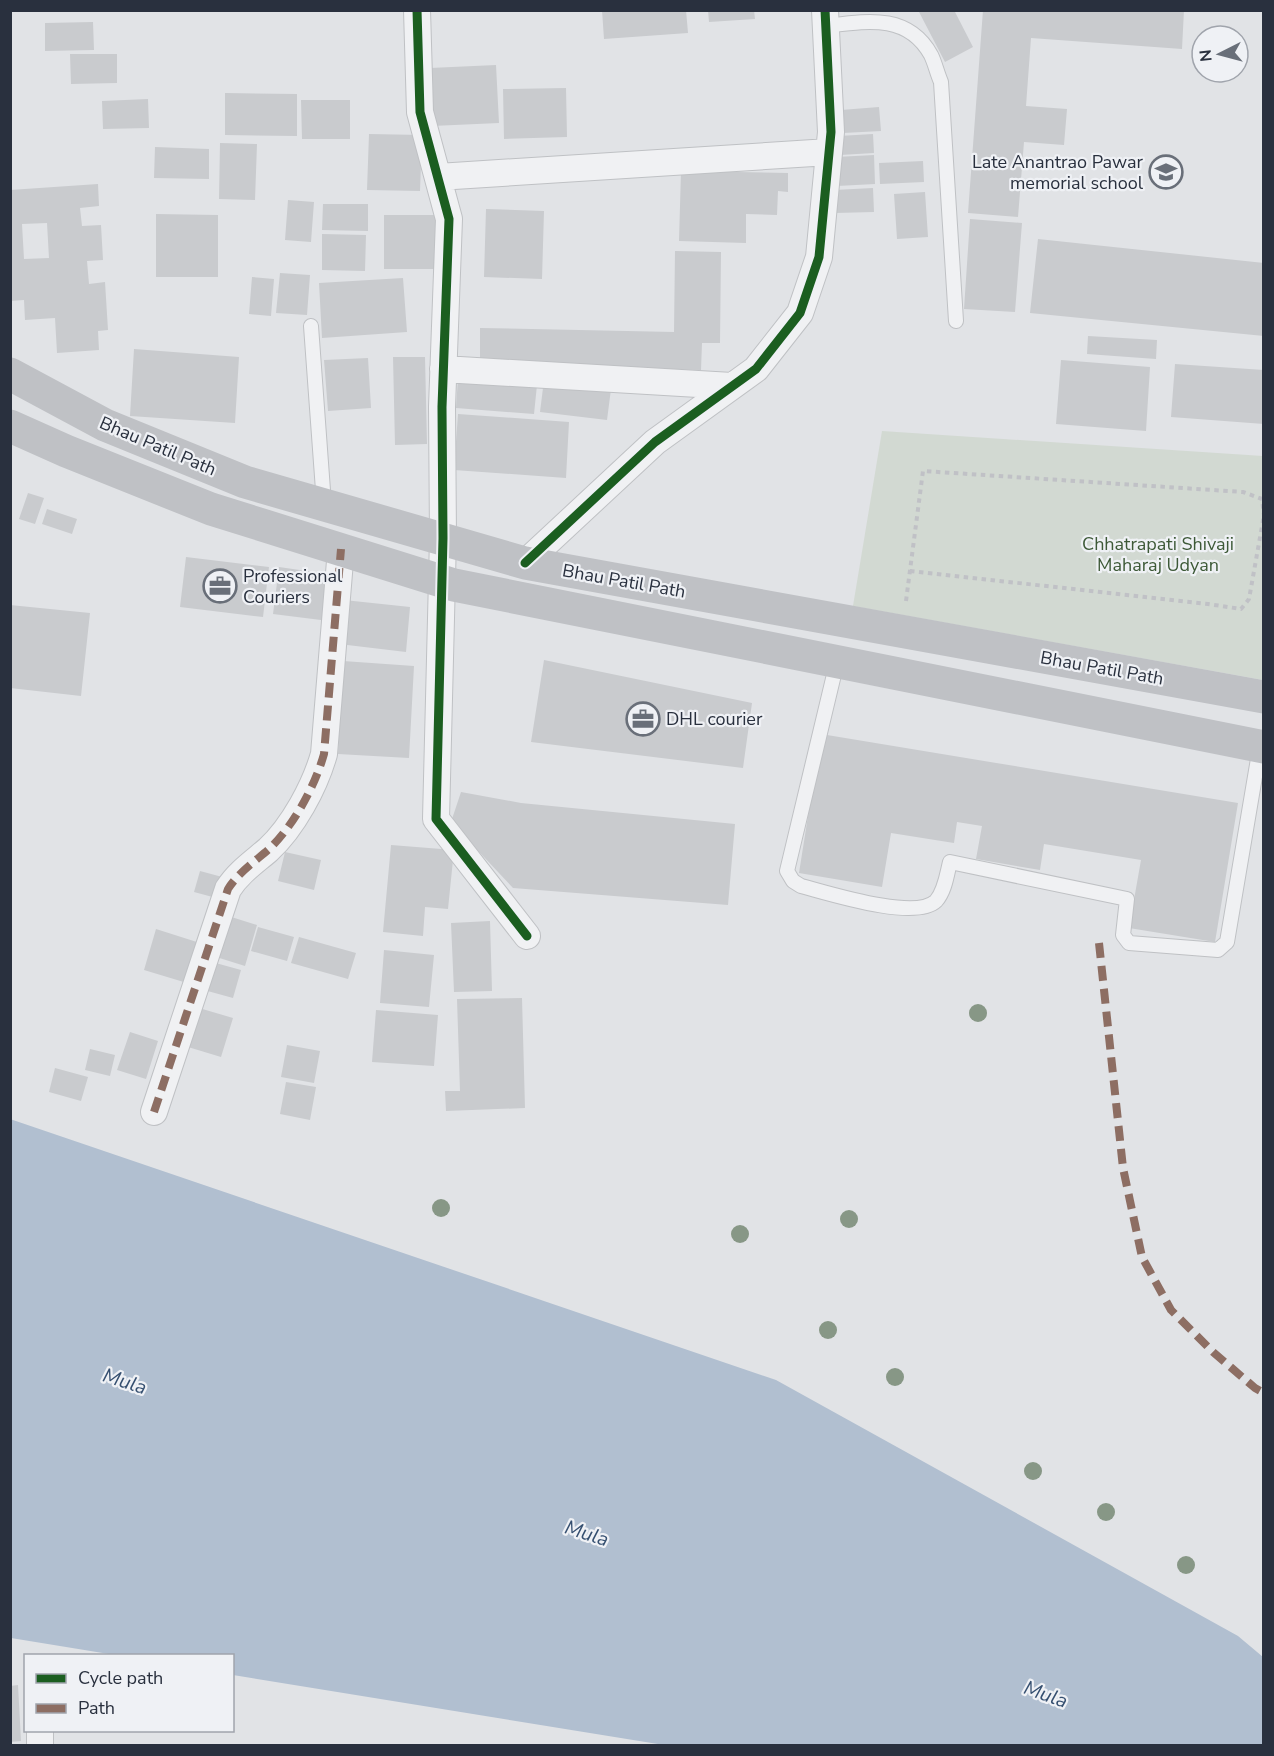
<svg xmlns="http://www.w3.org/2000/svg" width="1274" height="1756" viewBox="0 0 1274 1756" font-family="'Nunito Sans',sans-serif">
<style>
.green{fill:#d2d9d2}
.water{fill:#b1bfd0}
.building{fill:#c9cbce;fill-rule:evenodd}
.lines{fill:none;stroke-linecap:round;stroke-linejoin:round}
.lane-casing{stroke:#bfc1c4;stroke-width:16}
.street-casing{stroke:#bfc1c4;stroke-width:28}
.path{stroke:#c0c1c6;stroke-width:4;stroke-dasharray:4.5 4.5;stroke-linecap:butt}
.lane{stroke:#f0f1f3;stroke-width:14}
.street{stroke:#f0f1f3;stroke-width:26}
.secondary{stroke:#bfc1c5;stroke-width:33}
.quiet{stroke:#8d6e63;stroke-width:8;stroke-dasharray:15 8;stroke-linecap:butt}
.cycleway-casing{stroke:#eff1f5;stroke-width:13}
.cycleway{stroke:#1b5e20;stroke-width:9}
.tree{fill:#879786}
.labels{text-anchor:middle;stroke-width:4.5;stroke-linejoin:round;paint-order:stroke}
.poi-label{font-size:18px;fill:#29303e;stroke:#eff1f5;text-anchor:start}
.street-label{font-size:18px;fill:#29303e;stroke:#eff1f5}
.park-label{font-size:18px;fill:#3d5937;stroke:#eff1f5}
.water-label{font-size:20px;font-style:italic;fill:#354f70;stroke:#eff1f5}
</style>
<rect width="100%" height="100%" fill="#e1e3e6"/>
<path class="green" d="M882,431l381,25v224l-410,-74z"/>
<path class="water" d="M10,1119l766,261 462,256 25,21v88h-599l-431,-70 -1,-19 -117,-1 -104,-17z"/>
<path class="building" d="M602,10h84l2,23 -84,6z
M708,10h46l1,9 -46,3z
M918,10h36l19,37 -28,15z
M983,10h201l-2,39 -151,-11 -5,68 41,3 -3,36 -40,-3 -6,75 -50,-4z
M93,22l1,28 -49,1v-28z
M70,54h47v29l-46,1z
M496,65l3,58 -67,3 -2,-58z
M566,88l1,49 -63,2 -1,-50z
M225,93l72,1v42l-72,-1z
M148,99l1,29 -46,1 -1,-28z
M301,100h49v39h-48z
M879,107l2,24 -38,2 -2,-23z
M369,134l53,1 -2,56 -53,-1z
M873,134l1,19 -34,2 -1,-19z
M220,143l37,1 -2,56 -36,-1z
M155,147l54,2v30l-55,-1z
M874,155l1,29 -38,2 -1,-29z
M923,161l1,21 -44,2 -1,-21z
M681,171l107,2v19l-10,-1 -1,24 -31,-1v29l-67,-2z
M98,184l1,22 -19,2 2,18 19,-1 2,35 -16,1 2,23 16,-2 3,48 -10,1 1,19 -42,3 -2,-35 -30,2 -1,-20 -14,1v-111zM47,223l2,35 -25,1 -2,-35z
M873,188l1,24 -39,1 -1,-23z
M925,192l3,45 -31,2 -3,-45z
M288,200l26,2 -3,40 -26,-2z
M323,204h45v27l-46,-1z
M486,209l58,2 -2,68 -58,-2z
M156,214l62,1v62h-62z
M384,215h52v54h-52z
M970,219l52,4 -7,89 -51,-3z
M322,234l44,1 -1,36 -43,-1z
M1038,239l226,24v73l-234,-23z
M675,251l46,1 -1,91h-18l-1,27 -221,-5v-37l194,4z
M280,273l30,2 -3,40 -31,-2z
M252,277l22,2 -3,37 -22,-2z
M403,278l4,54 -85,6 -3,-55z
M1088,336l69,4 -1,19 -69,-5z
M134,349l105,8 -4,66 -105,-7z
M393,357h32l2,87 -32,1z
M368,358l3,50 -43,3 -4,-51z
M1061,360l89,7 -4,64 -90,-7z
M1175,364l89,6v54l-93,-7z
M458,378l79,7 -3,29 -78,-6z
M544,380l67,9 -4,31 -67,-8z
M458,414l111,8 -3,56 -112,-8z
M28,493l16,5 -9,26 -16,-5z
M47,509l30,10 -5,15 -30,-10z
M186,557l83,10 -6,50 -83,-10z
M279,567l55,8 -5,46 -56,-7z
M344,600l66,7 -4,45 -67,-8z
M10,605l80,8 -9,83 -71,-8z
M544,660l208,43 -9,65 -212,-26z
M343,661l71,5 -5,92 -71,-4z
M821,734l417,69 -23,139 -86,-14 12,-68 -97,-16 -4,26 -64,-11 6,-33 -25,-4 -3,21 -63,-10 -9,54 -83,-14z
M461,792l60,11 214,21 -7,81 -215,-17 -62,-66z
M391,845l63,5 -6,59 -23,-2 -2,29 -40,-4z
M285,852l36,8 -7,30 -36,-9z
M200,871l26,7 -6,21 -26,-7z
M225,915l32,10 -12,41 -32,-10z
M490,921l2,70 -38,1 -3,-69z
M258,927l36,10 -7,24 -36,-10z
M156,929l44,14 -13,40 -43,-13z
M299,937l57,16 -8,26 -57,-16z
M384,950l50,5 -5,52 -49,-4z
M212,962l29,8 -8,28 -29,-8z
M522,998l3,110 -79,3 -1,-20h15l-3,-92z
M199,1008l34,10 -12,39 -33,-10z
M376,1010l62,5 -4,51 -62,-4z
M130,1032l28,9 -12,38 -29,-9z
M287,1045l33,6 -6,32 -33,-6z
M90,1049l25,6 -5,21 -25,-6z
M55,1068l33,9 -7,24 -32,-9z
M286,1082l30,5 -6,33 -30,-6z
M18,1685l3,56 -11,1v-56z"/>
<g class="lines">
<defs>
<path id="lane" d="M826,26c40,-5 82,-13 105,29 4,8 6,18 10,27l15,239
M311,326l13,178
M837,662l-50,209 6,10 8,5c27,7 114,35 135,15 9,-10 11,-27 14,-39l177,37 -4,36 6,8 89,7 9,-8 33,-195"/>
<path id="street" d="M417,10l3,102 29,107 -7,188 1,131 -7,281 91,117
M438,177l391,-25
M443,369l289,17
M525,563l130,-121 101,-73 44,-56 19,-56 12,-125 -6,-122
M154,1112l74,-223c10,-16 26,-27 40,-39 25,-23 47,-64 56,-96l17,-205
M40,1730v16"/>
</defs>
<use href="#lane" class="lane-casing"/>
<use href="#street" class="street-casing"/>
<path class="path" d="M910,571l298,33 33,5 8,-10 15,-84
M906,601l17,-130 320,21 19,7 2,16"/>
<use href="#lane" class="lane"/>
<use href="#street" class="street"/>
<path class="secondary" d="M10,374l95,51 140,57 280,81 739,134
M10,426l56,25 145,58 243,76 810,162"/>
<path class="quiet" d="M1099,943l24,225 19,89 29,53 42,42 42,36 9,5
M154,1112l74,-223c10,-16 26,-27 40,-39 25,-23 47,-64 56,-96l17,-205"/>
<defs>
<path id="cycleway" d="M417,10l3,102 29,107 -7,188 1,131 -7,281 91,117
M525,563l130,-121 101,-73 44,-56 19,-56 12,-125 -6,-122"/>
</defs>
<use href="#cycleway" class="cycleway-casing"/>
<use href="#cycleway" class="cycleway"/>
</g>
<g class="tree">
<circle cx="978" cy="1013" r="9"/>
<circle cx="441" cy="1208" r="9"/>
<circle cx="849" cy="1219" r="9"/>
<circle cx="740" cy="1234" r="9"/>
<circle cx="828" cy="1330" r="9"/>
<circle cx="895" cy="1377" r="9"/>
<circle cx="1033" cy="1471" r="9"/>
<circle cx="1106" cy="1512" r="9"/>
<circle cx="1186" cy="1565" r="9"/>
</g>
<defs>
<symbol id="school-ring" viewBox="-11 -11 22 22"><circle r="9.5" fill="#eff1f5" stroke="#696f79" stroke-width="1.5"/><path d="M0-5L7-2L0 1L-7-2ZM-4 1L0 2.5L4 1V4Q0 6-4 4Z" fill="#696f79"/></symbol>
<symbol id="office-ring" viewBox="-11 -11 22 22"><circle r="9.5" fill="#eff1f5" stroke="#696f79" stroke-width="1.5"/><path d="M-6-3h4V-5.5h4V-3h4V5H-6ZM-1-4.5V-3h2v-1.5ZM-6 0V1H6V0Z" fill="#696f79"/></symbol>
</defs>
<g fill-rule="evenodd">
<use href="#school-ring" x="1147" y="153" width="38" height="38"/>
<use href="#office-ring" x="201" y="567" width="38" height="38"/>
<use href="#office-ring" x="624" y="700" width="38" height="38"/>
</g>
<g class="labels">
<g class="poi-label">
<text x="1143" y="168" text-anchor="end">Late Anantrao Pawar<tspan x="1143" dy="21">memorial school</tspan></text>
<text x="243" y="582">Professional<tspan x="243" dy="21">Couriers</tspan></text>
<text x="666" y="725">DHL courier</text>
</g>
<g class="street-label">
<text transform="translate(158 446) rotate(23)" y="6">Bhau Patil Path</text>
<text transform="translate(624 581) rotate(10)" y="6">Bhau Patil Path</text>
<text transform="translate(1102 668) rotate(10)" y="6">Bhau Patil Path</text>
</g>
<g class="park-label">
<text x="1158" y="550">Chhatrapati Shivaji<tspan x="1158" dy="21">Maharaj Udyan</tspan></text>
</g>
<g class="water-label">
<text transform="translate(125 1381) rotate(18)" y="7">Mula</text>
<text transform="translate(587 1533) rotate(18)" y="7">Mula</text>
<text transform="translate(1046 1694) rotate(20)" y="7">Mula</text>
</g>
</g>
<rect width="1274" height="1756" fill="none" stroke="#29303e" stroke-width="24"/>
<rect x="24" y="1654" width="210" height="78" fill="#eff1f5" stroke="#a0a4ac" stroke-width="1.5"/>
<rect x="36" y="1674" width="30" height="9" fill="#1b5e20" stroke="#a0a4ac" stroke-width="1.5"/>
<text x="78" y="1684" font-size="18" fill="#29303e">Cycle path</text>
<rect x="36" y="1704" width="30" height="9" fill="#8d6e63" stroke="#a0a4ac" stroke-width="1.5"/>
<text x="78" y="1714" font-size="18" fill="#29303e">Path</text>
<g transform="translate(1220 54) rotate(264)"><circle r="28" fill="#eff1f5" stroke="#a0a4ac" stroke-width="1.5"/>
<path d="M0-4.5L10 22L0 15L-10 22Z" fill="#696f79"/>
<text y="-9" font-size="16" font-weight="bold" text-anchor="middle" fill="#29303e">N</text>
</g>
</svg>
